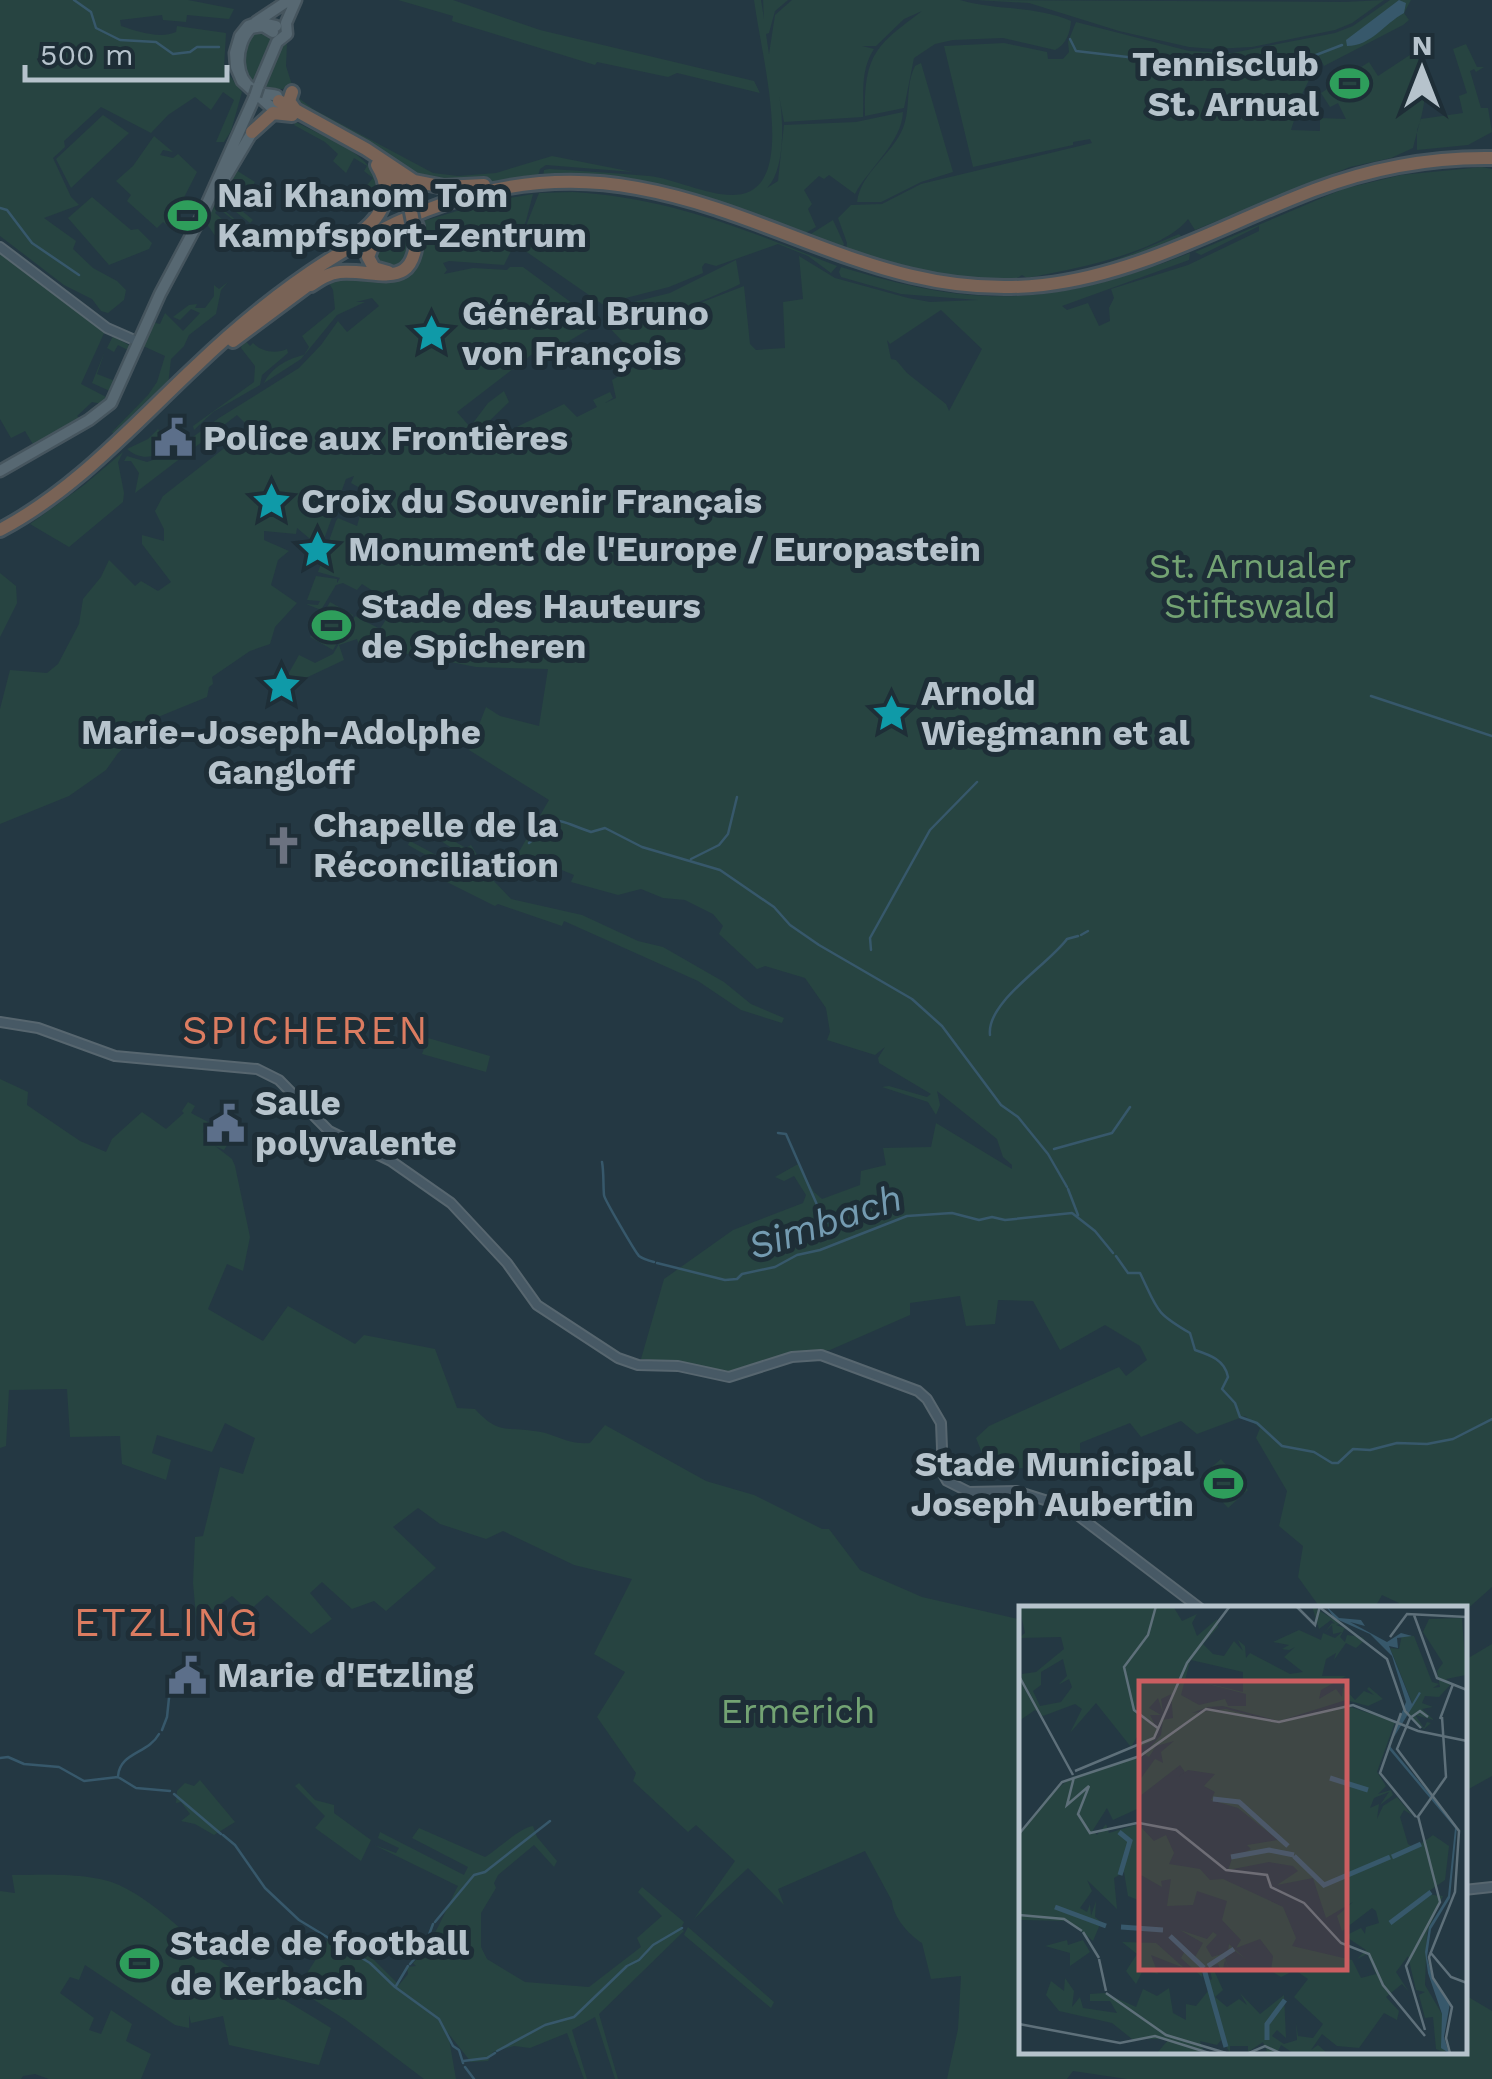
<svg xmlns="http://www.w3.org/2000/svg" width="1492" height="2079" viewBox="0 0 1492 2079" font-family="'Work Sans',sans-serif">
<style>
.green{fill:#274441;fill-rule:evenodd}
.water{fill:#37586b}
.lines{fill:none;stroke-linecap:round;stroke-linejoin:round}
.stream{stroke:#37586b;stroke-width:2.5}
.secondary-casing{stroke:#57666f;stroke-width:12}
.primary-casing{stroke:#46555e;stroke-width:15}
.motorway-casing{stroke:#44535c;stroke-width:18}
.secondary{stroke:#475965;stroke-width:8}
.primary{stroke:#576872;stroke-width:10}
.motorway{stroke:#796356;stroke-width:12}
.primary-bridge-casing{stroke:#46555e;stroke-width:15;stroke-linecap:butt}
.motorway-bridge-casing{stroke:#44535c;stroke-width:18;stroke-linecap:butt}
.primary-bridge{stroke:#576872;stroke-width:10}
.motorway-bridge{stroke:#796356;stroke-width:12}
.labels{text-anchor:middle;stroke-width:10;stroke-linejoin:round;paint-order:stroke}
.poi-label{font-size:35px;font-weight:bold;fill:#b6c3cc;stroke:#1e2e37;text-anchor:start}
.park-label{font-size:35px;fill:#73a373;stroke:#1e2e37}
.water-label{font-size:38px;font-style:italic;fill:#749bb1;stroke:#1e2e37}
.quarter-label{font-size:40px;letter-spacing:2.5px;fill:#dc7c61;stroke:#1e2e37}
.inset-river{fill:none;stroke:#37586b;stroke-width:5}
.inset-road{fill:none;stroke:#5e707a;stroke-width:2.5}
.view{fill:#cb5e61;fill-opacity:0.15;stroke:#cb5e61;stroke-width:5}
.inset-edge{fill:none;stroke:#b6c3cc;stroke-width:5}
</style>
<rect width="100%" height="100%" fill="#243843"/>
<path class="green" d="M0,0h188l46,9 -5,10 -42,-4 -1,7 -23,-2 -1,-5 -42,5 1,6c18,6 39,13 55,6l1,-6 49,7 -2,35 18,24 -11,39 -7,11h-8l18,-42 -11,-8 -12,18 -16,-13 -27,18 -17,18 -50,-26 -37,34 1,6 -12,11 18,39 8,8 -35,13 32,23 -3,8 20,19 24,13 9,9 -2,10 -16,13 -7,-2 -9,-12 -28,-14 -64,-49z
M398,0h55l87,30 214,51 6,12 -83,-20 -9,4 -71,-15 -2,3 -143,-44 1,-5z
M754,0h7l3,19 -1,-19h25l-13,11 -6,22 -3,1 3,20 6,-39 17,-15h168c37,11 75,5 111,21 -1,12 -5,24 -16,29l-52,-12 -50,2 -18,4 -21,14 -10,50 -39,8c-1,-63 12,-71 57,-105l-18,8 -28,27h-14l12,3c-14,21 -10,45 -11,68l-79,5 -5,-27c5,26 6,75 -12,93l11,-7 6,-56 72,-3 47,-10c-1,30 -34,56 -48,82l-26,-19 -5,4 -5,-3 -15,14 8,14 -4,5 8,18 -14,8 4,2 27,-17 11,24 -3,9 -110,-45 -188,-30 1,-8 5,-1c33,2 67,4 100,7 41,4 112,52 122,-22 6,-42 -11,-111 -17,-154z
M976,0l369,2 39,-2 -32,23 -17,7 -83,17 -38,2 -25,-2 -70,-16 -90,-28z
M1390,0h21l-7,13 5,7 -6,5 -79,41 -5,-10 -17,6 10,12 -9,18 -12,38 29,1v-13l26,1 -8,-16 -8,4 -9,-14 48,-31 9,14 38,-25c15,47 8,53 -3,97l-22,10 -41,9 -155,63 -7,-11c-26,34 -119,51 -161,59l-5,-3 -9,6c58,0 114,-25 166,-47l5,6 -49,19 -72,20 -88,5 -130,-29 2,-12 -9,-25 13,-13 31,-1 39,-20 171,-41 -2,-4 -17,3v3l-100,22 -29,-121 60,-3 43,9 1,7h15l6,-7 -1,-10 8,-20 113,29 43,2 103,-20 18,-7z
M254,28l14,3 4,10 -19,42 -5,-5 -8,-23z
M281,43h6l-1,23 7,22 -33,3z
M1466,44l11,23h7l-8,5 -2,-3 -4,2 11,37h7l4,24 -24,13 -51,5v-20l4,-11 42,-6 -4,-17 8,-3 -14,-44z
M921,63l32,109 -32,10 -40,20h-24c4,-30 35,-47 46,-74 8,-19 2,-42 12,-62z
M296,96l17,13 120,64 25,3 38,-3 56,-17 81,16 -87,-7 -6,4 -3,10 -84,6 -24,-1 -131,-74 -8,-13z
M103,115l26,18 -58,55 -15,-29z
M296,122c33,18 93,35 81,83l-15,-14 11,-13 -9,-7 3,-5 -13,-8 -8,15 -13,-12 5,-7 -13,-12 -31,-17z
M154,136l19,16 -10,-2 -3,5 13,3 5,-4 19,18 -28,55 -6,-5 -6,6 -30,-27 4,-6 -15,-14 17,-15z
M1482,167l10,2v1418l-27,24 -70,-2 4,-6 -17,-8 -8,14h-53l-23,-32 5,-31 -24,-20 8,-35 -31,-53 4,-10 -15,-12 -48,18 -16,-13 -40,16 -11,-14 -50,20 1,30 -15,8 -33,-13h-45l-12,-30 13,-12 130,-59 7,9 21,-16 -7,-14 -35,-21 -45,25 -27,-49 -35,-1 -3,24 -29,2 -6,-30 -50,7v12l-80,35 -37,3 -55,19 -30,-2 -30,-8 -37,-3 23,-80 69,-49 70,-27 3,-8 -12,-19 -10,5 -9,-4 23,-13 16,28 8,7 38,-14 1,-14 25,-6 -3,-17 48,-1 5,-24 76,46v-4l-9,-8 -6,-18 -60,-48 3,14 -4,10 -8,-13 -46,-15 7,-1 38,11 4,-3 -52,-31 -1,-5 7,-11 -10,8 -48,-15 3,-8 -4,-24 -21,-30 -40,-12 -8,3 -38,-35 4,-8 -10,-12 -28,-14 -22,-2 -22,-9 -23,6 -47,-13 3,-7 -34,-14 -24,-4 33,-57 -80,-50 17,-43 14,9 39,10 9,-57 -72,-2 -99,-19 -15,6 -5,-15 -18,6 5,15 -66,31v-7l8,-6 13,-23 16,8 18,-9 22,-38 25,13 15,-24 -33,-21 -5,6 -14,-7 -7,2 -15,25 -15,-6 12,1 2,-4 -13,-1 9,-24 21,3v4l3,-5 -22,-6 18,-51 2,-3 19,8 10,-34 -16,-9 3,-7 -8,3 -23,63 -8,1 -18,-15 -1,6 -32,-3v9l25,11 -11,9 -7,25 26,18 -22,24 -5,17 -20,7 -38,26 1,7 -4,3 -2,10 -49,20 -40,36 -12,17 -37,26 -69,28v-115l10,-39 37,3 11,-9 21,-40 4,-25 18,-22 8,-17 26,26 6,-5 17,10 13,-9 -29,-38v-9l22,6v-12l-9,-18 8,-15 87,-68 -13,-13 -102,78 4,-20 -8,-12h-7l3,-5 20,6 21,-7 51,-37 80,-50 22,-23 17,-24 9,11 32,-26 -7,-8 -16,4h9l-28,13 -36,44 -37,24c9,-18 27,-25 40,-28l5,-8 -7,-11 33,-27 -2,-19 -7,-12 74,-3 20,-53 71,-21 42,-7 -7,27 -22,44 -55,-4 -6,2 4,7 -3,4 29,-6 34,2 3,-3h13l76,56 -60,36 -4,-6 -4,2 -74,57 13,15 18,-24 16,-12 5,11 -33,32 8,9 80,-39 13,13 20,-10 -4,-7 17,-8 3,6 -8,5 11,-5 -4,-18 22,-13 -14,-22 3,-3 -20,-21 6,-3 -4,-9 65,-16 66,-33 4,24c-24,12 -109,48 -129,38l6,8 7,-2 53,-16 67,-26 6,58 6,6 29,-2 -2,-46 20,-3 -4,-43 36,22 73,20 22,4 48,-2 -77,-6 -60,-17 -2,-5 2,-5c140,43 212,39 349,-14l-1,7 -127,46 5,4 21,-7 11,23 11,-5 -1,-13 5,-10 -3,-9 77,-24 71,-34v-5l-58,29 -6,-3 148,-63 58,-14zM941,310l41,39 -33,62 -3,-7 -39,-31 -11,-13 -5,-1 -4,-19 3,4z
M236,170l19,12 -11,17v9l-20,-12 29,24 -3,3 -28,-22 -3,5 25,21 -5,6 2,-7 -23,-18 -3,5 15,13 -14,11 -12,-17 18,-28 7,2 -5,-4z
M573,192c99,6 173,38 264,74l-6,7 -23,-17 -30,-12 -62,22 -11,-3 -3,4 1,6 -34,14 -67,17 -84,-58 21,-53z
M92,197l39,33 7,-1 14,14 -3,6 -40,16 -41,-47z
M411,225c0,27 -1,41 -31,44l-9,-17 8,-11z
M0,250l105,81 -24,53 29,15 2,-7 -20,-9 13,-32 -8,23 18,7 13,-31 -10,-5 -4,7 -7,-4 6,-12 19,11 -25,58 -15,-3 -15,14 3,2 16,-13 2,6 -71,43 41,-25 -34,17 -9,-15 -14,7 -11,-19z
M228,282l-7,8 -5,24 -27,21 -5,11 -13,13 -3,26 -53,51 -3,-4 36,-37 9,-13 8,-26 -24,-11 10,-23 9,2 5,-11 18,18 17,-18 -9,-4 -11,11 -7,-3 16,-12 8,-1 -2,4h10l9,-12v-11l5,4z
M243,338l7,8 3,-3c9,9 23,11 34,6l1,4 -26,22 -2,10 -47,27 -19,18 -1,-4 61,-44 1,-16 -14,-18z
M158,429l3,4 -8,10 9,-7 8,7 10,-13 7,6c-19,14 -39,31 -60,13l21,-10z
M123,452l-5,10 6,31 -1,9 -54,45 -39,-23 54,-39z
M0,573l16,13 1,17 -17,34z
M330,602l23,13 -20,35 -23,-13z
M427,826l39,22 5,-3 22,35 18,19 71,16 56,26 25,6 61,35 27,22 33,14 -2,5 -41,-13 -43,-29 -134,-60 -2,5 -64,-22 -3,2 -50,-25 6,-12 -43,-24 2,-4 43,23 6,-11 -36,-24z
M428,1038l62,18 -4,16 -64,-18z
M0,1079l28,13 -1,13 53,36 26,11 6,-13 30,-27 24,17 18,-16 -2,-2 6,-9 7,4 -4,7 17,9 -6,11 7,-9 22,15 -7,11 -9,-4 17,13 3,7 15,71 -7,34 -16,-7 -19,45 55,32 25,-35 67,38 9,-9 71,14 22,59 18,1c23,25 30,18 59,22 22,2 31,14 56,12l15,-18 101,56 48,14 68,34h7l31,41 62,27 100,23v432h442l1,-57 27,16v68h-365l-54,-8 -6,8h-120l11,-50 3,-53 -30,3 -9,-36c-13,-8 -29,-26 -30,-42l-27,-50 -87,38 6,16 -36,-37 -54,51 41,-58 -39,-36 -8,7 -55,-51 3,-8 -39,-56 28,-45 -31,-18 38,-75 -58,-14 -71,-34 -17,8 -46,-15 -22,-16 -25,19 43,41 -50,43 -12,-10 -22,8 -30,-27 -12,11 22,26 -21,15 -44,-39 -18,16 -17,-15 -20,14 -16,6 -3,-33 2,-46 8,-1 17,-69 23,7 12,-36 -30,-15 -13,29 -55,-17 -5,18 19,7 -5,20 -44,-16 -2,-28 -50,1 -3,-48 -58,1 -3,56 -6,2z
M1221,1459l27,31 -20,18 -28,-31z
M1492,1644v132l-27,15v-131z
M200,1780l35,42 -21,13 -19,-11 -14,-3 9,-7 -9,-12 -5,1 1,-12 8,-8 9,3z
M299,1783l16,17 19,5v8l37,27 -10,21 -46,-33 10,-12 -30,-30z
M533,1826l4,11 20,24 -3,6 -20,-22 -36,30 -4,8 2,5 -15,25v34l6,12 38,23 64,5 52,-40 -4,-9 25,-22 -24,-24 4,-5 42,35 -3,6 3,3 -85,83 19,65h-3l-20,-62 -23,13 15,49h-3l-17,-46 -37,15 -16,-2 -21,6 -5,9 -17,1 -23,-29 8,46h-32l-78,-59 -49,-31 33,-52 39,18 30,30 9,-11 -1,-7 9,-1 -3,-3c21,-21 31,-50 45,-77l-84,-41 22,8 3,-5 -21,-10 2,-6 84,43 4,-8 -56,-29 7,-10 66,29c13,-8 36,-30 48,-31z
M12,1875c30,0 79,-3 107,10 43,20 73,59 112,83 33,21 67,39 100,60l-12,37 -90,-20 -6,-29 -32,7 -2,-8v13l-14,-3 -90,-60 -6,15 -9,-3 -10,16 34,25 -5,12 12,4 10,-24 21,14 -6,17 25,13 -10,25h-92l-14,-5 -12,2 -2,3h-21v-188l15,2z
M688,1927l86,75 -3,6 -87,-73z"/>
<path class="water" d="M1399,0l7,3 -2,10c-20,11 -33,33 -57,33l-1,-6z"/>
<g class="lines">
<path class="stream" d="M74,0l17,12 5,16 24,12 36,2 17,12 17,-2 7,-5h22
M1070,39l6,12 60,7
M1140,59l29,13 85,1 36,-8 52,-20
M0,208l7,2 25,33 47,32
M1371,696l121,40
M529,843c37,-29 18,-26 62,-11l14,-4 37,19 78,23 54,37 16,18 29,20 93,54 30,27 59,79 17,12 30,37 19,33
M691,859l28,-14 9,-11 9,-37
M1081,935l7,-4
M871,950l-1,-12 60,-108 47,-48
M990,1035c-4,-33 58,-70 77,-96l11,-3
M778,1133l8,1 39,89 9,-3
M1054,1149l58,-16 18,-26
M602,1162c2,11 1,22 2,33 0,4 32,58 35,61 4,3 11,5 15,6
M1068,1189l10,26
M1116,1256l12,17h12c18,37 14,39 50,60l5,17c15,5 30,10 33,27l-6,12 13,14 5,14 17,6 25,23 32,6 18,11h6l15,-14 17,1 27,-7 30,1 26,-5 39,-20
M657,1263l68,17 12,-1 5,-5 33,-7 22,-12 23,-5 87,-34 45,-3 27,7 13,-3 13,3 67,-7 23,18 18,22
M162,1730l5,-13 4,-38
M0,1758l8,-1 16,7 35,3 25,14 34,-4 18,11 34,3
M118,1776c2,-24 30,-22 41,-42
M174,1794l47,40
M223,1835l12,10 30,43 34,32 71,43 25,24 44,32 14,27 6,4 4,13
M435,1922l39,-47 11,-3 65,-51
M410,1964l14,-16 9,-24
M396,1986l12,-20
M497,2051l48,-26 29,-8 53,-51 12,-6 14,-15 29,-17
M463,2061l24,-3 8,-5
M465,2067l9,12"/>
<defs>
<path id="secondary" d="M0,247l107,81 32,14
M0,1022l38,6 77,28 142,13 22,11 50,51 62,30 60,42 56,60 30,42 81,53 20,7 40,1 51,11 63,-20 29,-2 97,36 9,8 14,24 2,51 4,7 22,11 47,-1 51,16 134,102
M1464,1890l28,-3"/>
<path id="primary" d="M256,22l33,-22
M273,32l-10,-6 -12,2c-17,17 -19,56 10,65 5,2 11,1 16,3l2,7 -7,5 -30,-27 -6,-14 -1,-14 5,-17 8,-10 11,-4 17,4
M258,87l19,-45 10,-8 -1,-11 10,-23
M222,183l32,-54
M0,471l89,-51 22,-17 49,-109 41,-77 54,-121"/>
<path id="motorway" d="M292,92l-3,9 7,10
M279,101l87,48 48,32 30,6 40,-2
M252,132l21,-19 19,2
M389,171l14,18 7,18
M360,233c24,-18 34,-41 17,-68
M387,233l-14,11 -5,13 6,11 14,4
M311,285c9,-6 18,-12 29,-13 40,-3 78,23 77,-46
M233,341l82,-61
M0,530c76,-40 134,-106 196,-164 118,-113 271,-210 441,-178 144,26 251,114 406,97 97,-11 181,-61 271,-95 58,-22 117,-33 178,-32"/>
</defs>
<use href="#secondary" class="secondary-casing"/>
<use href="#primary" class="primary-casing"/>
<use href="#motorway" class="motorway-casing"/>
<use href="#secondary" class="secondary"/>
<use href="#primary" class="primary"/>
<use href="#motorway" class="motorway"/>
<defs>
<path id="primary-bridge" d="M255,96l3,-9"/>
<path id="motorway-bridge" d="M410,207l4,20"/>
</defs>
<use href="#primary-bridge" class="primary-bridge-casing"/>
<use href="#motorway-bridge" class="motorway-bridge-casing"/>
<use href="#primary-bridge" class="primary-bridge"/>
<use href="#motorway-bridge" class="motorway-bridge"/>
</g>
<defs>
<symbol id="stadium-bare" viewBox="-9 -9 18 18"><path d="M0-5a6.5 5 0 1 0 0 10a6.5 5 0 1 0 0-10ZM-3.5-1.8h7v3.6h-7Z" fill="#2e9e5b" stroke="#1e2e37" stroke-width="2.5" paint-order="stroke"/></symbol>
<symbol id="sight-bare" viewBox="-9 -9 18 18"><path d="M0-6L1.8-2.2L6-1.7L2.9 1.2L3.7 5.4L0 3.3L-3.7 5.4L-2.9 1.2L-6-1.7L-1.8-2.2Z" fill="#0f9aa8" stroke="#1e2e37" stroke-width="2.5" paint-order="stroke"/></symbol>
<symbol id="civic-bare" viewBox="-9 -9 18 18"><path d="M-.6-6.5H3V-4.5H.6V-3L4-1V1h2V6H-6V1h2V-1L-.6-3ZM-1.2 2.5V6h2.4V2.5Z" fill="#5c6f8a" stroke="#1e2e37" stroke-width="2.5" paint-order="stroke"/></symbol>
<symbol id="church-bare" viewBox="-9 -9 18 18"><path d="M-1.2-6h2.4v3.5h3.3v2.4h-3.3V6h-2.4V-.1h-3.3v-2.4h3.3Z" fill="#6b7280" stroke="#1e2e37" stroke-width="2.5" paint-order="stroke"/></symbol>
</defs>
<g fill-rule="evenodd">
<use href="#stadium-bare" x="1322" y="56" width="55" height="55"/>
<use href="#stadium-bare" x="160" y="188" width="55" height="55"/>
<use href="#sight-bare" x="404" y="306" width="55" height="55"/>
<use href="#civic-bare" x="146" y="410" width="55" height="55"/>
<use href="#sight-bare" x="244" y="474" width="55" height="55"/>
<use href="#sight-bare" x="290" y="522" width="55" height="55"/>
<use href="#stadium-bare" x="304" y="598" width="55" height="55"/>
<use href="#sight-bare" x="254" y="658" width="55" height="55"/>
<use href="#sight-bare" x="864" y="686" width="55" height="55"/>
<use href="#church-bare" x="256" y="818" width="55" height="55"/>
<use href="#civic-bare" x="198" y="1096" width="55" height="55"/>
<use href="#stadium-bare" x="1196" y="1456" width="55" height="55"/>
<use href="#civic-bare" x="160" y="1648" width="55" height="55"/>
<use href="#stadium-bare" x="112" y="1936" width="55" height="55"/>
</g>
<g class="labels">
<g class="poi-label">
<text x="1319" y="76" text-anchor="end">Tennisclub<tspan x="1319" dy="40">St. Arnual</tspan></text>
<text x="217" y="207">Nai Khanom Tom<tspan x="217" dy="40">Kampfsport-Zentrum</tspan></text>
<text x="462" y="325">Général Bruno<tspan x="462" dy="40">von François</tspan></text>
<text x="203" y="450">Police aux Frontières</text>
<text x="301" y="513">Croix du Souvenir Français</text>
<text x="348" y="561">Monument de l'Europe / Europastein</text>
<text x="361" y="618">Stade des Hauteurs<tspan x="361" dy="40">de Spicheren</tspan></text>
<text x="921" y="705">Arnold<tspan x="921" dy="40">Wiegmann et al</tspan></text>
<text x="281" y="744" text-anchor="middle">Marie-Joseph-Adolphe<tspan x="281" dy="40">Gangloff</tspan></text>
<text x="313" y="837">Chapelle de la<tspan x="313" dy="40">Réconciliation</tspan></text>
<text x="255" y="1115">Salle<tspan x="255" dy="40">polyvalente</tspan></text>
<text x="1194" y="1476" text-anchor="end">Stade Municipal<tspan x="1194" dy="40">Joseph Aubertin</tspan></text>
<text x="217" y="1687">Marie d'Etzling</text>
<text x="170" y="1955">Stade de football<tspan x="170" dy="40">de Kerbach</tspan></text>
</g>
<g class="park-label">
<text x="1250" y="578">St. Arnualer<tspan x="1250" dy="40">Stiftswald</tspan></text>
<text x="798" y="1723">Ermerich</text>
</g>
<g class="water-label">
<text transform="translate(825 1222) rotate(-19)" y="13">Simbach</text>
</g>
<g class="quarter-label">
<text x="306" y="1044">SPICHEREN</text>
<text x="167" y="1636">ETZLING</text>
</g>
</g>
<g transform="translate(1019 1606)">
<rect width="448" height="448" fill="#243843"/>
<path d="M0,0h154l9,15 15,-7 -5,9 5,13 20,-17 1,8 -15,17 10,10 11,2 10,-15 9,10 -5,-11 7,6 1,12 4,-5 40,21 13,-2 -19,-15 11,-10 -6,3 -7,-1 7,-4 -16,-3 26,-12 22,10 2,-7 12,5 7,-6 -9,2 -1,-9 -7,7 7,-9 3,1 -4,-4 -12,9 -7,-23 29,18 -5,1 9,3 -5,9 5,5 2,-7 15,2 3,3 -9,8 -10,-5 -12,17 2,-7 -10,6 -4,17h24l-25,14 -2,9 17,-10 6,8 1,-10 12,13 9,-9 10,4 -7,-6 2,-2 14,12 -15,7 -22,-6 -67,21 -56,-15 -15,1 -16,6 34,-4 54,14 65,-18 50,17 -18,50 9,14 -8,8 13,-4 2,5 -13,10 9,-13 -15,6 -4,10 9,-4 -2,15 6,-13 14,-9 15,18 -8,-5 -4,7 8,27 7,4 18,-13 16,11 -4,34 -20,14 18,2 -16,37 -2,52 17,29 3,39 -9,-4 -3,-32 -8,1 -6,-23 6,-3 -9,-2 -8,-34 -12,16 13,20 -7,-8 -16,13 13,14 -2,9 -13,-7 -25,35 -22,-2 -15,-12 -11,16 7,-5 9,8h-34l-12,-8 -4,8h-25l15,-2 -4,-9 -15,10v-6h-18v7l-8,-14 -5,6 -17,-4 4,12h-47l12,-14h-37l-20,-16 -53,-12 -13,-16 5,-14 13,10 1,-13 9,13 -2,16 8,-10 3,11 34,5 -7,-12h-20v-7l15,-1 31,14 7,-18 14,7 12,-8 4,25 13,7v-16l10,2 12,-15 19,16 12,-8 8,6 -7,-12 20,21 24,-19 2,43 -9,-8 -5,6 12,8 13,-4 -1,-17 2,13 15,2 10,-14 -29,-27 14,-18 -13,-9 -14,7 -10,-6 2,-15 -13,-17 -24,9 5,-8 -19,-20 5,-19 -30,-10 -4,14 -26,1 4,-27 -10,2 1,6 -21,-12 -3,25 -10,-4 -4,-24 -10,6 3,31 -30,-29 5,11 -12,17 7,4 3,-8 1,12 5,-15 -1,16 6,5 -8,19 -24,-20 -48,-1 -2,-85 29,-39 24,-19 65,-20 2,24 16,-22 8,4 -2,-11 13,-11 -18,5 -7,11 -5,-3 17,-19 2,-15 10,-2 -2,-24 -10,5 2,14 -5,-15 -9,10 12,7h-11l5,10 -8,-4 11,9 -4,10 -20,10 9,-8 -6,-5 -6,10 -35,-44 -26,30 12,-24 -7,-5 -32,12 -8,-6 -16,11 3,-47 14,-2 28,-23 -3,-12 -42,1 6,-5zM173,48l-1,6 52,12v20l-54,-13 57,15v12h-18l-3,-7 -26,6 -18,-10zM44,53l4,17 -9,9 11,-6 3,8 -11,15 -21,4 -7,-15 8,-6v-13zM161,159l5,7 -7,5 10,-7 27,4 -11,12 11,6 -4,8 27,8 40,32 -31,5 4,4 -19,10 -4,11 41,-8 24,4 5,5 -21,14 36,-7 13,40 27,-16 -16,14 5,15 30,-23 4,3 3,12 -13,4 -1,7 -4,-6 -16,8 21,14 -9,9 10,-5 9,20 -15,4 -9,-18 -60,-14 4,-8 -13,-31 -60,-28 -13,1 -10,-11 -31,-5 5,-11 -8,-18 -12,6 -16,-17 -29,9 -3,-9 -9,11 -4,-5 14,-22 6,12 24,-11 3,-13zM443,12l4,57 -20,4 6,4 -13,14 -14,-1 -3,7 11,4 -11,2 12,11 -19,-5 9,13 3,-6 4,1 -7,6 -17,-15 6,-9 -23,-57 9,1 3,-14 12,1 18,46 7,2 -6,4 7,-1 -3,-16 6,-8 -20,-31 6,-13zM161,324l27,9 6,-7 4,3 -11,12 6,10 16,-5 1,-8 18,16 -13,-10 -9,8 4,12 -4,-10 -3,13 -4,-9 -6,2 11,24 -8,7 -10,-14 7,-4 -3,-12 -7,-1v11l-21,-19 4,-7 10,6 8,-14zM48,334l1,5 15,-5 7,12 -20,14v-13l-25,-7zM103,336l34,1 28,25 -33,-13 7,19 -15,-4 -7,14 -10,-13 11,-17z" fill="#274441" fill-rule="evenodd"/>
<path d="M307,0l13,12 22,2 4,6 -15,-4 37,20 14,-9 11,3 -15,2 1,10 -9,-2 23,58 7,-12 2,1 -32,52 68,82 -7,71 -19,31 -4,28 6,23 17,23 -6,34 5,16 -8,-5 1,-34 -14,-41 -3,-21 4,-25 19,-31 7,-68 -67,-80 18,-46 -14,-46 -22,-22 -36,-16z" fill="#37586b"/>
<path class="inset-river" d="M311,172l38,12M194,193l26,3 49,44M100,226l11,9 -10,34M275,250l30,29 66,-28M212,251l38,-7 25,5M373,251l29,-13M36,301l51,19M371,317l41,-31M102,321l42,3M151,330l34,32M189,360l26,-17M185,363l22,78M248,434v-16l18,-24"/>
<path class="inset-road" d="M137,0l-8,29 -24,32 10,43 25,19M277,0l19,19 5,-19M299,0l69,53 18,52 16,17M395,9l23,63 30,12M371,31l17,-23 60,3M0,70l54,99M382,107l-21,60 36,44M409,111l-8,-6 -10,7 -13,31 62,82 -4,61 -26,65 4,21 19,29 -6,31 4,15M421,113l13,-35M56,165l79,-33 33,-75 43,-57M55,171l-7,28 22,-19 -11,28 12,19 47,-10M399,210l22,86 -34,64 19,64M398,212l29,-41 -4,-60M120,217l37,7 50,40 41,5 4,12 33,16 37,40 28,11 14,31 42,51M0,228l43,-52 78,-26 66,-47 73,13 74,-17 65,26 49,10M0,309l45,4 18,12M64,326l16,26M411,346l21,25 16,6M80,353l7,32M87,387l60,42 60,18M0,418l101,19 35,-7 54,17M230,447l16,-7 15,7"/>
<path class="view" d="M120,75h208v289h-208z"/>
<rect width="448" height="448" class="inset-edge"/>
</g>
<g transform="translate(1422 70)" stroke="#1e2e37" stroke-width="8" paint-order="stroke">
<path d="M0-8L18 38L0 25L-18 38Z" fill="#b6c3cc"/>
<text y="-15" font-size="28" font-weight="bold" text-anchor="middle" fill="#b6c3cc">N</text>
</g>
<path d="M25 65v15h202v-15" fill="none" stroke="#b6c3cc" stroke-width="5"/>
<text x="40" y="65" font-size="30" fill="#b6c3cc" stroke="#1e2e37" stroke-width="8" paint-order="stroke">500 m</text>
</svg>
